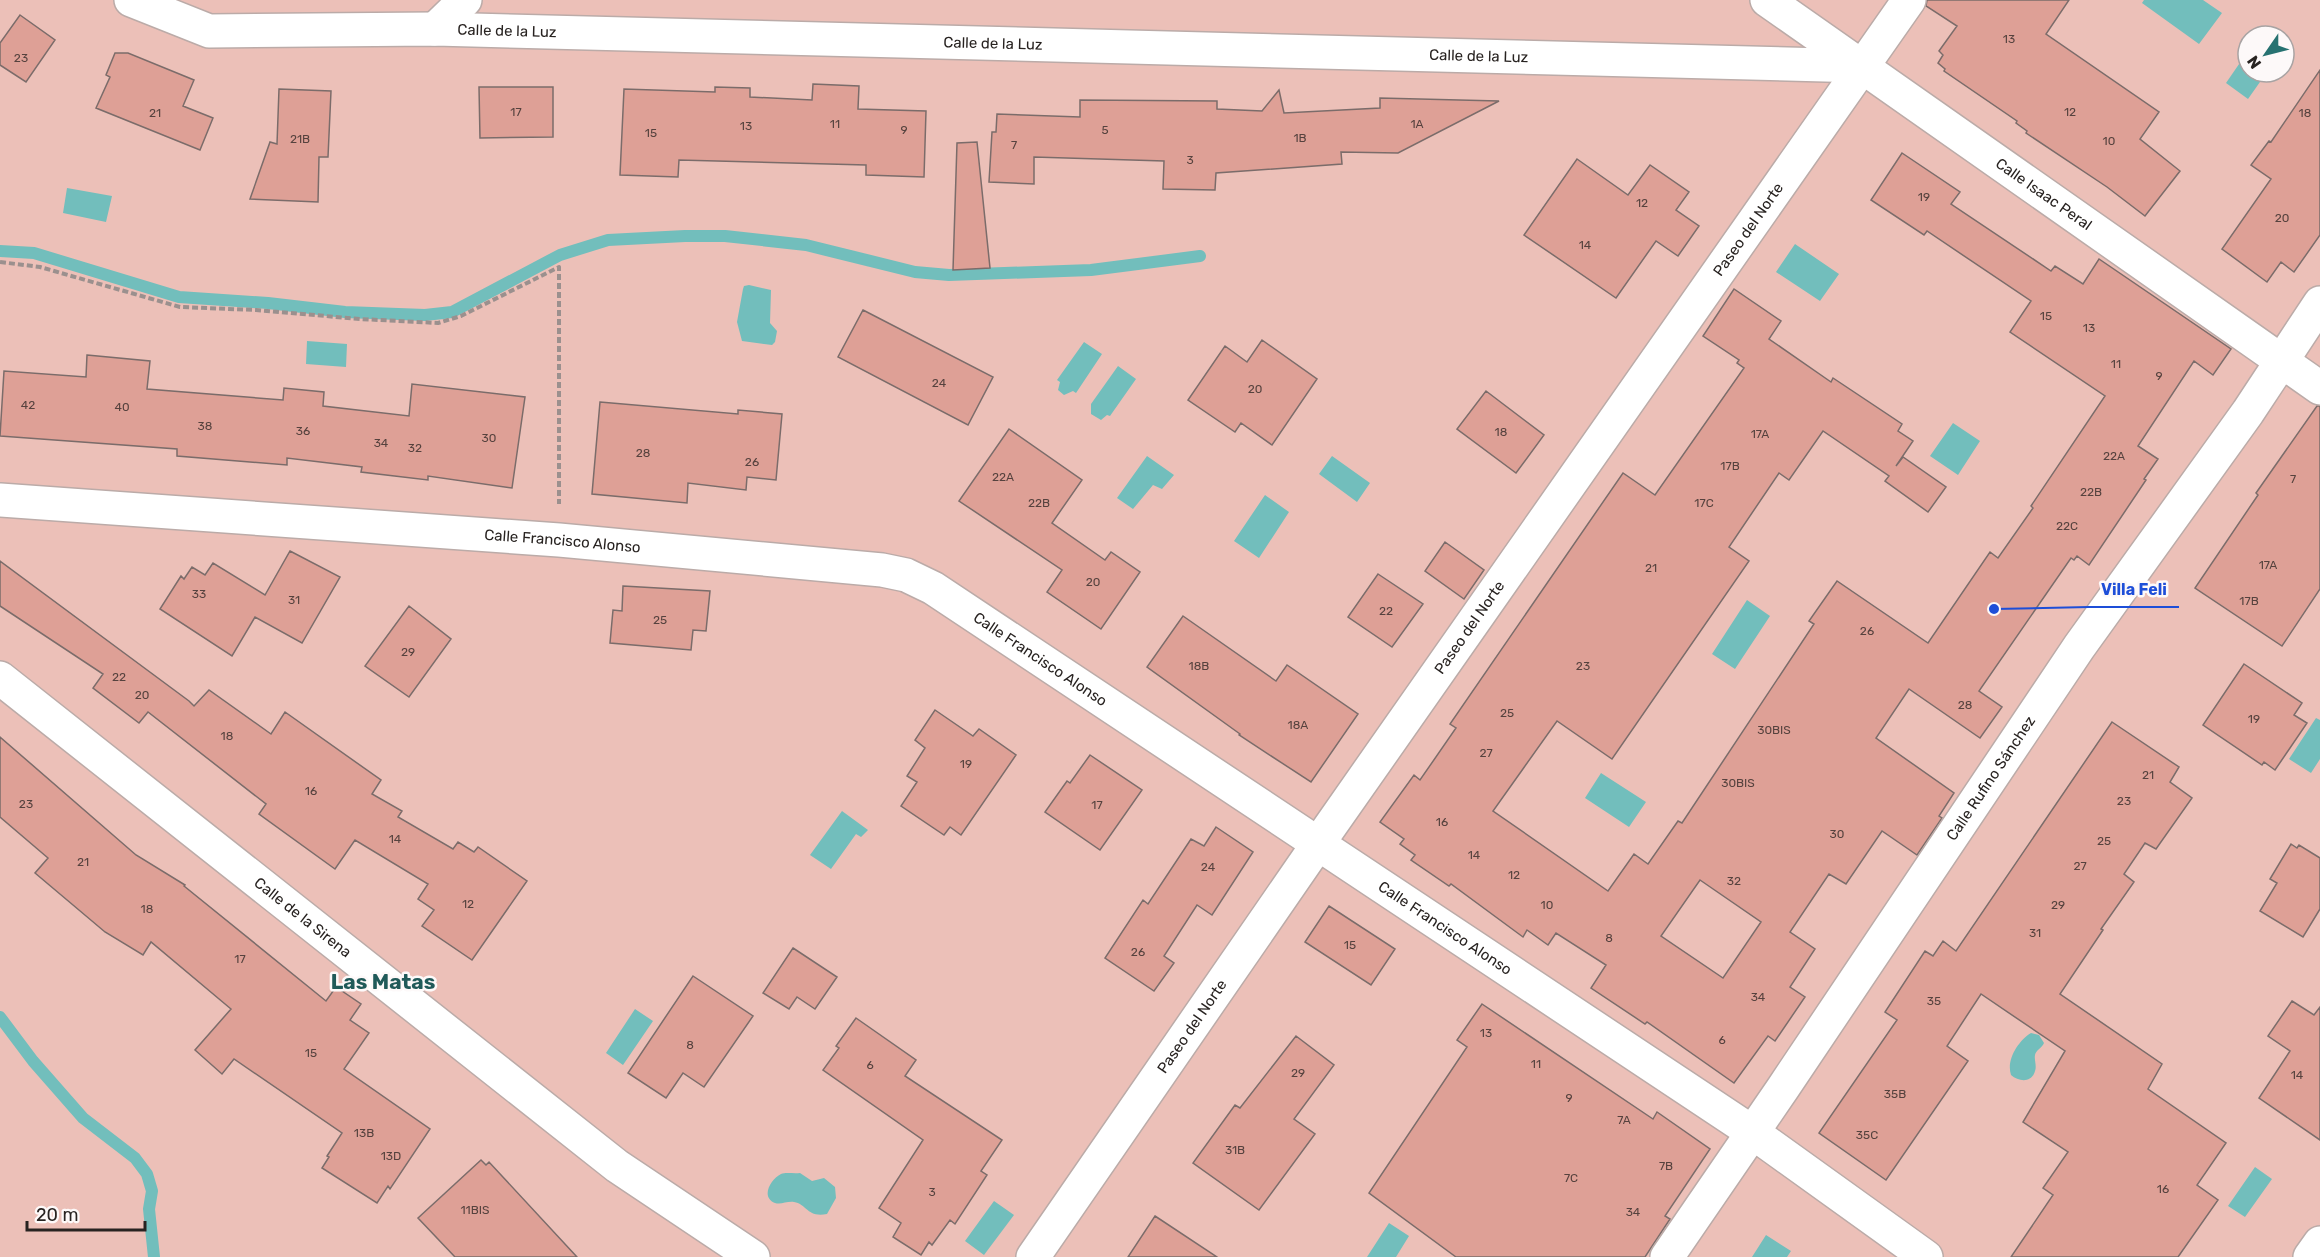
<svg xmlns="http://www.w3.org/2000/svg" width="2320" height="1257" viewBox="0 0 2320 1257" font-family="Rubik,sans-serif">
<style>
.green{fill:#ecc0b8;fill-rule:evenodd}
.water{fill:#72bebc}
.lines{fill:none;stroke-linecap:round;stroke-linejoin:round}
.stream{stroke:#72bebc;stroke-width:12}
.building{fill:#dea096;stroke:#7b6c6a;stroke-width:1.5;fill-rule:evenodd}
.street-casing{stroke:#bbaba8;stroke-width:36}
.path{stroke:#9b908e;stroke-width:4;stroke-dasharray:6 3;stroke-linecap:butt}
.street{stroke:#fff;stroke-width:33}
.labels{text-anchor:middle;stroke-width:5;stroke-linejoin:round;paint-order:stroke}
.number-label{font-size:12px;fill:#56423e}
.street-label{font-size:15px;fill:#282321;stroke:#fdf9f9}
.district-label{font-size:21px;font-weight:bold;fill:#205a59;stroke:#fdf9f9}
.leader{fill:none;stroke:#1d4ed8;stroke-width:2}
.callout-dot{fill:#1d4ed8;stroke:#fdf9f9;stroke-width:2}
.callout-label{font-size:16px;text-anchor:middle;font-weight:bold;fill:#1d4ed8;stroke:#fdf9f9;stroke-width:5;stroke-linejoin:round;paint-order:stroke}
</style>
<rect width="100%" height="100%" fill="#f9e9e6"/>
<path class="green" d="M0,0h2320v1257h-2320zM2248,36h36v36h-36z"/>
<path class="water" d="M2144,0h59l19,13 -23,31 -57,-41z
M2248,51v21h19l-19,27 -22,-16z
M67,188l45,8 -6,26 -43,-9z
M1795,244l44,30 -19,27 -44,-29z
M749,285l22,5 -1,33 7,8 -2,11 -3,3 -30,-4 -5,-19 6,-33 1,-3z
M307,341l40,3 -1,23 -40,-3z
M1084,342l18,12 -26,39 -3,-2 -9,4 -6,-5 2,-8 -3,-2z
M1118,366l18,13 -26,37 -3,-1 -6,5 -10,-6v-10z
M1953,423l27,18 -22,34 -28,-19z
M1147,456l27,19 -12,14 -9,-4 -20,24 -16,-11z
M1332,456l38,27 -13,19 -38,-28z
M1265,495l24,17 -30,46 -25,-17z
M1747,600l23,16 -35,53 -23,-15z
M2316,718l4,2v39l-9,14 -22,-14z
M1601,773l45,29 -17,25 -44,-29z
M842,811l26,19 -7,7 -5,-3 -25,35 -21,-14z
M635,1009l18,12 -30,44 -17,-12z
M2031,1033l8,2 5,8c-2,5 -8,7 -9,12 -1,5 2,11 0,16 -3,12 -16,11 -24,4 -5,-15 7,-34 20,-42z
M2255,1167l17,12 -27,38 -17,-11z
M800,1173l12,8 12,-3 11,9 1,11 -9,16c-20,4 -20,-10 -33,-12 -7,-1 -13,3 -19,1 -15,-6 -4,-24 6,-29 5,-2 13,0 19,-1z
M994,1201l20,14 -30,40 -19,-14z
M1389,1223l20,13 -13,21h-29z
M1766,1235l25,16 -4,6h-35z"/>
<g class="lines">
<path class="stream" d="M0,251l34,2 145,44 89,6 77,9 80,3 27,-3 108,-57 48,-15 77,-4h40l81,9 109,27 34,3 142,-5 109,-14
M0,1017l33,44 50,57 52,40 12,16 5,17 -3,18 5,48"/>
</g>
<path class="building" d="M1927,0h142l-23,34 113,78 -19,27 40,32 -35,45 -38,-29 -81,-54 1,-2 -11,-8 1,-2 -73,-50 1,-2 -7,-6 5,-8 -4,-4 18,-25 -31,-20z
M20,15l35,25 -29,42 -26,-17v-22z
M115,53h13l66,27 -11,26 30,12 -13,32 -104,-42 14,-31 -4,-2z
M2320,70v165l-26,37 -13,-10 -14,20 -45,-33 49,-70 -20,-14 18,-24 2,1z
M813,84l46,2 -1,23 68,2 -2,66 -58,-2v-10l-187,-5 -1,17 -58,-2 4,-86 91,3v-5l35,1v9l62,3z
M479,87h74v50l-73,1z
M279,89l52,2 -3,66h-9l-1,45 -68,-3 20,-57 7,2z
M1279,90l5,23 96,-5v-10l119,3 -101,52 -57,-1 1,12 -126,9 -1,17 -52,-1 1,-28 -130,-4v27l-45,-2 3,-50h4l1,-18 83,3v-17l137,1v8l45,2z
M977,142l13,126 -37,2 4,-127z
M1902,153l58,39 -9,12 100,67 4,-5 28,18 16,-25 132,90 -18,26 -19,-14 -56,85 20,13 -14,20 2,1 -57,85 -12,-9 -3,4 -3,-2 -92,133 23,16 -22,31 -71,-49 -33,49 78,55 -15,23 3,2 -25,37 -35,-24 -36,53 -17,-10 -39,58 25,17 -25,38 15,10 -30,44 -7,-5 -34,47 -87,-61 -2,2 -54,-36 15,-23 -50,-32 -8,12 -21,-15 -4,7 -72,-53 -2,2 -38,-26 4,-5 -15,-11 4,-5 -24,-17 34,-47 6,5 36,-52 -6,-4 173,-251 32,22 89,-127 -7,-5 2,-3 -36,-24 31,-47 47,32 -12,18 62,43 2,-4 69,46 -4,7 15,10 -17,25 7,-9 43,30 -18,25 -43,-31 4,-5 -66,-45 -34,49 -10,-7 -50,74 20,14 -137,198 -55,-38 -64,90 115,80 26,-37 14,10 30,-43 4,2 132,-199 -5,-3 28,-40 91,62 62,-91 8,6 35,-50 -2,-2 74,-110 -95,-64 21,-31 -104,-70 -3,4 -53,-35zM1700,880l61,42 -38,56 -62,-42z
M1577,159l51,36 22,-30 39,27 -13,18 23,16 -21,30 -22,-15 -40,57 -92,-63z
M863,310l130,67 -25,48 -130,-68z
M1262,340l55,39 -45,66 -31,-22 -6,9 -47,-32 37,-54 22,16z
M87,355l63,6 -3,28 136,11 1,-12 40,4 -1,14 86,10 3,-32 113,13 -13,91 -84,-12v4l-67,-8 1,-5 -75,-9v7l-110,-9v-7l-177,-13 4,-65 82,6z
M1486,391l58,44 -28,38 -59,-44z
M600,402l138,12v-4l44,4 -6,66 -29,-3 -1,13 -58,-7 -1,20 -95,-9z
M2317,406h3v183l-38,57 -87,-58 63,-93 -2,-2z
M1009,429l73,51 -30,43 53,37 6,-8 29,20 -39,57 -54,-37 15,-22 -103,-69z
M1445,542l39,28 -20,29 -39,-28z
M290,551l50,26 -38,66 -47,-26 -23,39 -72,-47 21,-33 3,3 8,-12 13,8 8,-12 52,32z
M0,561l189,140 5,5 15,-16 62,44 14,-22 96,68 -9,14 30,17 -4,6 55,32 5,-7 16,10 4,-5 49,34 -55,79 -50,-34 12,-16 -16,-11 10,-15 -73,-44 -20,29 -76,-55 7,-10 -118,-92 -9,11 -46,-35 10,-14 -103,-68z
M1378,574l45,30 -31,43 -44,-30z
M623,586l87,5 -4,40 -13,-1 -2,20 -81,-7 3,-33 9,1z
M409,606l42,33 -42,58 -44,-31z
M1183,616l93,65 11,-16 71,49 -47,68 -72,-47 1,-1 -93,-67z
M2244,664l58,39 -8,12 13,8 -32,47 -11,-8 -2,3 -59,-40z
M935,710l38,26 6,-7 37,26 -55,80 -11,-8 -6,8 -43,-29 16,-24 -10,-6 18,-28 -10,-8z
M2112,722l67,45 -9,15 22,16 -36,51 -11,-6 -21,31 10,8 -33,47 2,1 -43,64 102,70 -14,25 78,54 -29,42 21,15 -40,57h-167l42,-62 -10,-7 25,-36 -45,-30 42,-71 -84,-57 -34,52 21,15 -82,119 -67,-47 78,-113 -12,-8 40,-61 8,5 10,-15 13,10z
M0,737l136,118 49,30 -1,1 142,115 10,-14 25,17 -11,16 19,13 -25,36 86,60 -40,60 -2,-3 -11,17 -55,-35 7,-11 -2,-1 15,-23 -108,-74 -12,15 -27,-24 36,-41 -80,-67 -8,13 -38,-23 -70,-59 13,-15 -48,-41z
M1090,755l52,35 -42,60 -55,-38 22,-31 3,2z
M1216,827l37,25 -41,63 -15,-10 -33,51 10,7 -20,28 -49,-33 38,-58 5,4 43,-65 13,7z
M2291,844l6,4 2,-3 21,13v51l-17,28 -43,-26 17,-28 -7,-4z
M1329,906l66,43 -24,36 -66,-43z
M793,948l44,29 -22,32 -18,-12 -8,12 -26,-16z
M693,976l60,40 -49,71 -21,-14 -17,25 -38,-25z
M2292,1001l22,14 6,-8v133l-61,-42 31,-47 -22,-15z
M1482,1004l171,115 4,-7 53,37 -45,67 5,3 -25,38h-189l-87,-64 98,-146 -10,-7z
M856,1018l60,42 -11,16 97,64 -21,31 6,4 -32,49 -5,-4 -18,25 -3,-3 -8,13 -28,-18 8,-14 -22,-15 44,-68 -100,-70 16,-22 -3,-2z
M1296,1036l38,29 -40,54 21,15 -56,76 -66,-47 42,-58 5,3z
M481,1160l5,5 3,-3 88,95h-122l-37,-39z
M1155,1216l62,41h-89z"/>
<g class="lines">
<defs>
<g id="street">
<path id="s1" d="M131,0l78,31 226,-2 1428,37"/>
<path id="s2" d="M1767,0l553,388"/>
<path d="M435,29l30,-29"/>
<path id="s3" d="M0,500l559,40 323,30 24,5 27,13 819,544 174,125"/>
<path id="s4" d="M0,678l617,488 136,91"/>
<path id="s5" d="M1033,1257l296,-429 580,-828"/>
<path id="s6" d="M1667,1257l116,-169 296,-441 169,-235 72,-109"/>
<path d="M2310,1257l10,-14"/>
</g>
</defs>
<use href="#street" class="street-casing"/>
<path class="path" d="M0,262l40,5 140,40 76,3 104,9 78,4 23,-7 98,-49v237"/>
<use href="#street" class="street"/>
</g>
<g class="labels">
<g class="number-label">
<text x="2009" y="43">13</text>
<text x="21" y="62">23</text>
<text x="516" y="116">17</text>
<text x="2070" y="116">12</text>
<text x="155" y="117">21</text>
<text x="2305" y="117">18</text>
<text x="835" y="128">11</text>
<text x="1417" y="128">1A</text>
<text x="746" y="130">13</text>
<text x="904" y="134">9</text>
<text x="1105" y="134">5</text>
<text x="651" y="137">15</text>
<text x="1300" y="142">1B</text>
<text x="300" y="143">21B</text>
<text x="2109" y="145">10</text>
<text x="1014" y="149">7</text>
<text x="1190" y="164">3</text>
<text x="1924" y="201">19</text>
<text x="1642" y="207">12</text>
<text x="2282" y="222">20</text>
<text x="1585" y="249">14</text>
<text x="2046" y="320">15</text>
<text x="2089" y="332">13</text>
<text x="2116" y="368">11</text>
<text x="2159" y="380">9</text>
<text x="939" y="387">24</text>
<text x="1255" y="393">20</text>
<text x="28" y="409">42</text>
<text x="122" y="411">40</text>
<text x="205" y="430">38</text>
<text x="303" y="435">36</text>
<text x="1501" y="436">18</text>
<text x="1760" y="438">17A</text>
<text x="489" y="442">30</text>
<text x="381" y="447">34</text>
<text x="415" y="452">32</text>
<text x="643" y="457">28</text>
<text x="2114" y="460">22A</text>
<text x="752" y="466">26</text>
<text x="1730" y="470">17B</text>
<text x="1003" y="481">22A</text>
<text x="2293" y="483">7</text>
<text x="2091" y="496">22B</text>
<text x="1039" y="507">22B</text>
<text x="1704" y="507">17C</text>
<text x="2067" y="530">22C</text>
<text x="2268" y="569">17A</text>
<text x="1651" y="572">21</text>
<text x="1093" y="586">20</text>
<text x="199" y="598">33</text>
<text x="294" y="604">31</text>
<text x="2249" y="605">17B</text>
<text x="1386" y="615">22</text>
<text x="660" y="624">25</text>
<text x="1867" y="635">26</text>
<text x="408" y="656">29</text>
<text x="1199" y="670">18B</text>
<text x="1583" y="670">23</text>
<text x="119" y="681">22</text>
<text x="142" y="699">20</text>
<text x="1965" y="709">28</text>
<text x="1507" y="717">25</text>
<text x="2254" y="723">19</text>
<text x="1298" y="729">18A</text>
<text x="1774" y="734">30BIS</text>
<text x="227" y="740">18</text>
<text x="1486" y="757">27</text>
<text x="966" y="768">19</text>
<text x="2148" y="779">21</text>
<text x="1738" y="787">30BIS</text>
<text x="311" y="795">16</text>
<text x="2124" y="805">23</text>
<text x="26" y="808">23</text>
<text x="1097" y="809">17</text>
<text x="1442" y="826">16</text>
<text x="1837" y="838">30</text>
<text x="395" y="843">14</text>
<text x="2104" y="845">25</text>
<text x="1474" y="859">14</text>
<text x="83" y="866">21</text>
<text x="2080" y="870">27</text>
<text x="1208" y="871">24</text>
<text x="1514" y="879">12</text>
<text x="1734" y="885">32</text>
<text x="468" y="908">12</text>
<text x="1547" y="909">10</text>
<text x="2058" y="909">29</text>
<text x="147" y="913">18</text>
<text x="2035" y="937">31</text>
<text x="1609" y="942">8</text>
<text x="1350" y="949">15</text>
<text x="1138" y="956">26</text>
<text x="240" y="963">17</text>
<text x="1758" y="1001">34</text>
<text x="1934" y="1005">35</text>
<text x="1486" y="1037">13</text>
<text x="1722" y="1044">6</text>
<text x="690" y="1049">8</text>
<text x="311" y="1057">15</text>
<text x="1536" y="1068">11</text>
<text x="870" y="1069">6</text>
<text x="1298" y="1077">29</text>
<text x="2297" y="1079">14</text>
<text x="1895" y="1098">35B</text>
<text x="1569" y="1102">9</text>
<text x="1624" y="1124">7A</text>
<text x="364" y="1137">13B</text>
<text x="1867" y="1139">35C</text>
<text x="1235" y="1154">31B</text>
<text x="391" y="1160">13D</text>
<text x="1666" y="1170">7B</text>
<text x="1571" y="1182">7C</text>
<text x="2163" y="1193">16</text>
<text x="932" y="1196">3</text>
<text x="475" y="1214">11BIS</text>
<text x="1633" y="1216">34</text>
</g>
<g class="street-label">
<text dy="5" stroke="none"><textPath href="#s1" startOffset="382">Calle de la Luz</textPath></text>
<text dy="5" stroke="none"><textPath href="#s1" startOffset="868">Calle de la Luz</textPath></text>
<text dy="5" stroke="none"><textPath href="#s1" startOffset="1354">Calle de la Luz</textPath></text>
<text dy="5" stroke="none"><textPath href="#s2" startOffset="338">Calle Isaac Peral</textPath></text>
<text dy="5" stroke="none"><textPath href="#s5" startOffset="1252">Paseo del Norte</textPath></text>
<text dy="5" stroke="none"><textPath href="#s3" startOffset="564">Calle Francisco Alonso</textPath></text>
<text dy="5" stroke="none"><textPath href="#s5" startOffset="766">Paseo del Norte</textPath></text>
<text dy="5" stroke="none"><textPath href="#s3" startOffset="1068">Calle Francisco Alonso</textPath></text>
<text dy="5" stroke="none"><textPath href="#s6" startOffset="578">Calle Rufino Sánchez</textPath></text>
<text dy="5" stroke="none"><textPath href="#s4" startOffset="386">Calle de la Sirena</textPath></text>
<text dy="5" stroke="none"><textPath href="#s3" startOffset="1554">Calle Francisco Alonso</textPath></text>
<text dy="5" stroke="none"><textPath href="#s5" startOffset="280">Paseo del Norte</textPath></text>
</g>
<g class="district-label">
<text x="383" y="989">Las Matas</text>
</g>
</g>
<path class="leader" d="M1994 609L2089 607H2179"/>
<circle class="callout-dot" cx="1994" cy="609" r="6"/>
<g class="callout-label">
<text x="2134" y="595">Villa Feli</text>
</g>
<g transform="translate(2266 54) rotate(235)"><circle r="28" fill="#fdf9f9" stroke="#a8a3a3" stroke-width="1.5"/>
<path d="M0-4.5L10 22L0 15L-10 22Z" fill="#277271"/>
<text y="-9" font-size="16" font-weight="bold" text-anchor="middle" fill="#282321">N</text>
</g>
<path d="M27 1221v9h118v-9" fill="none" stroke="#282321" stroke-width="3"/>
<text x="36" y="1221" font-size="18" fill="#282321" stroke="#fdf9f9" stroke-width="4.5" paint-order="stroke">20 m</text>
</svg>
